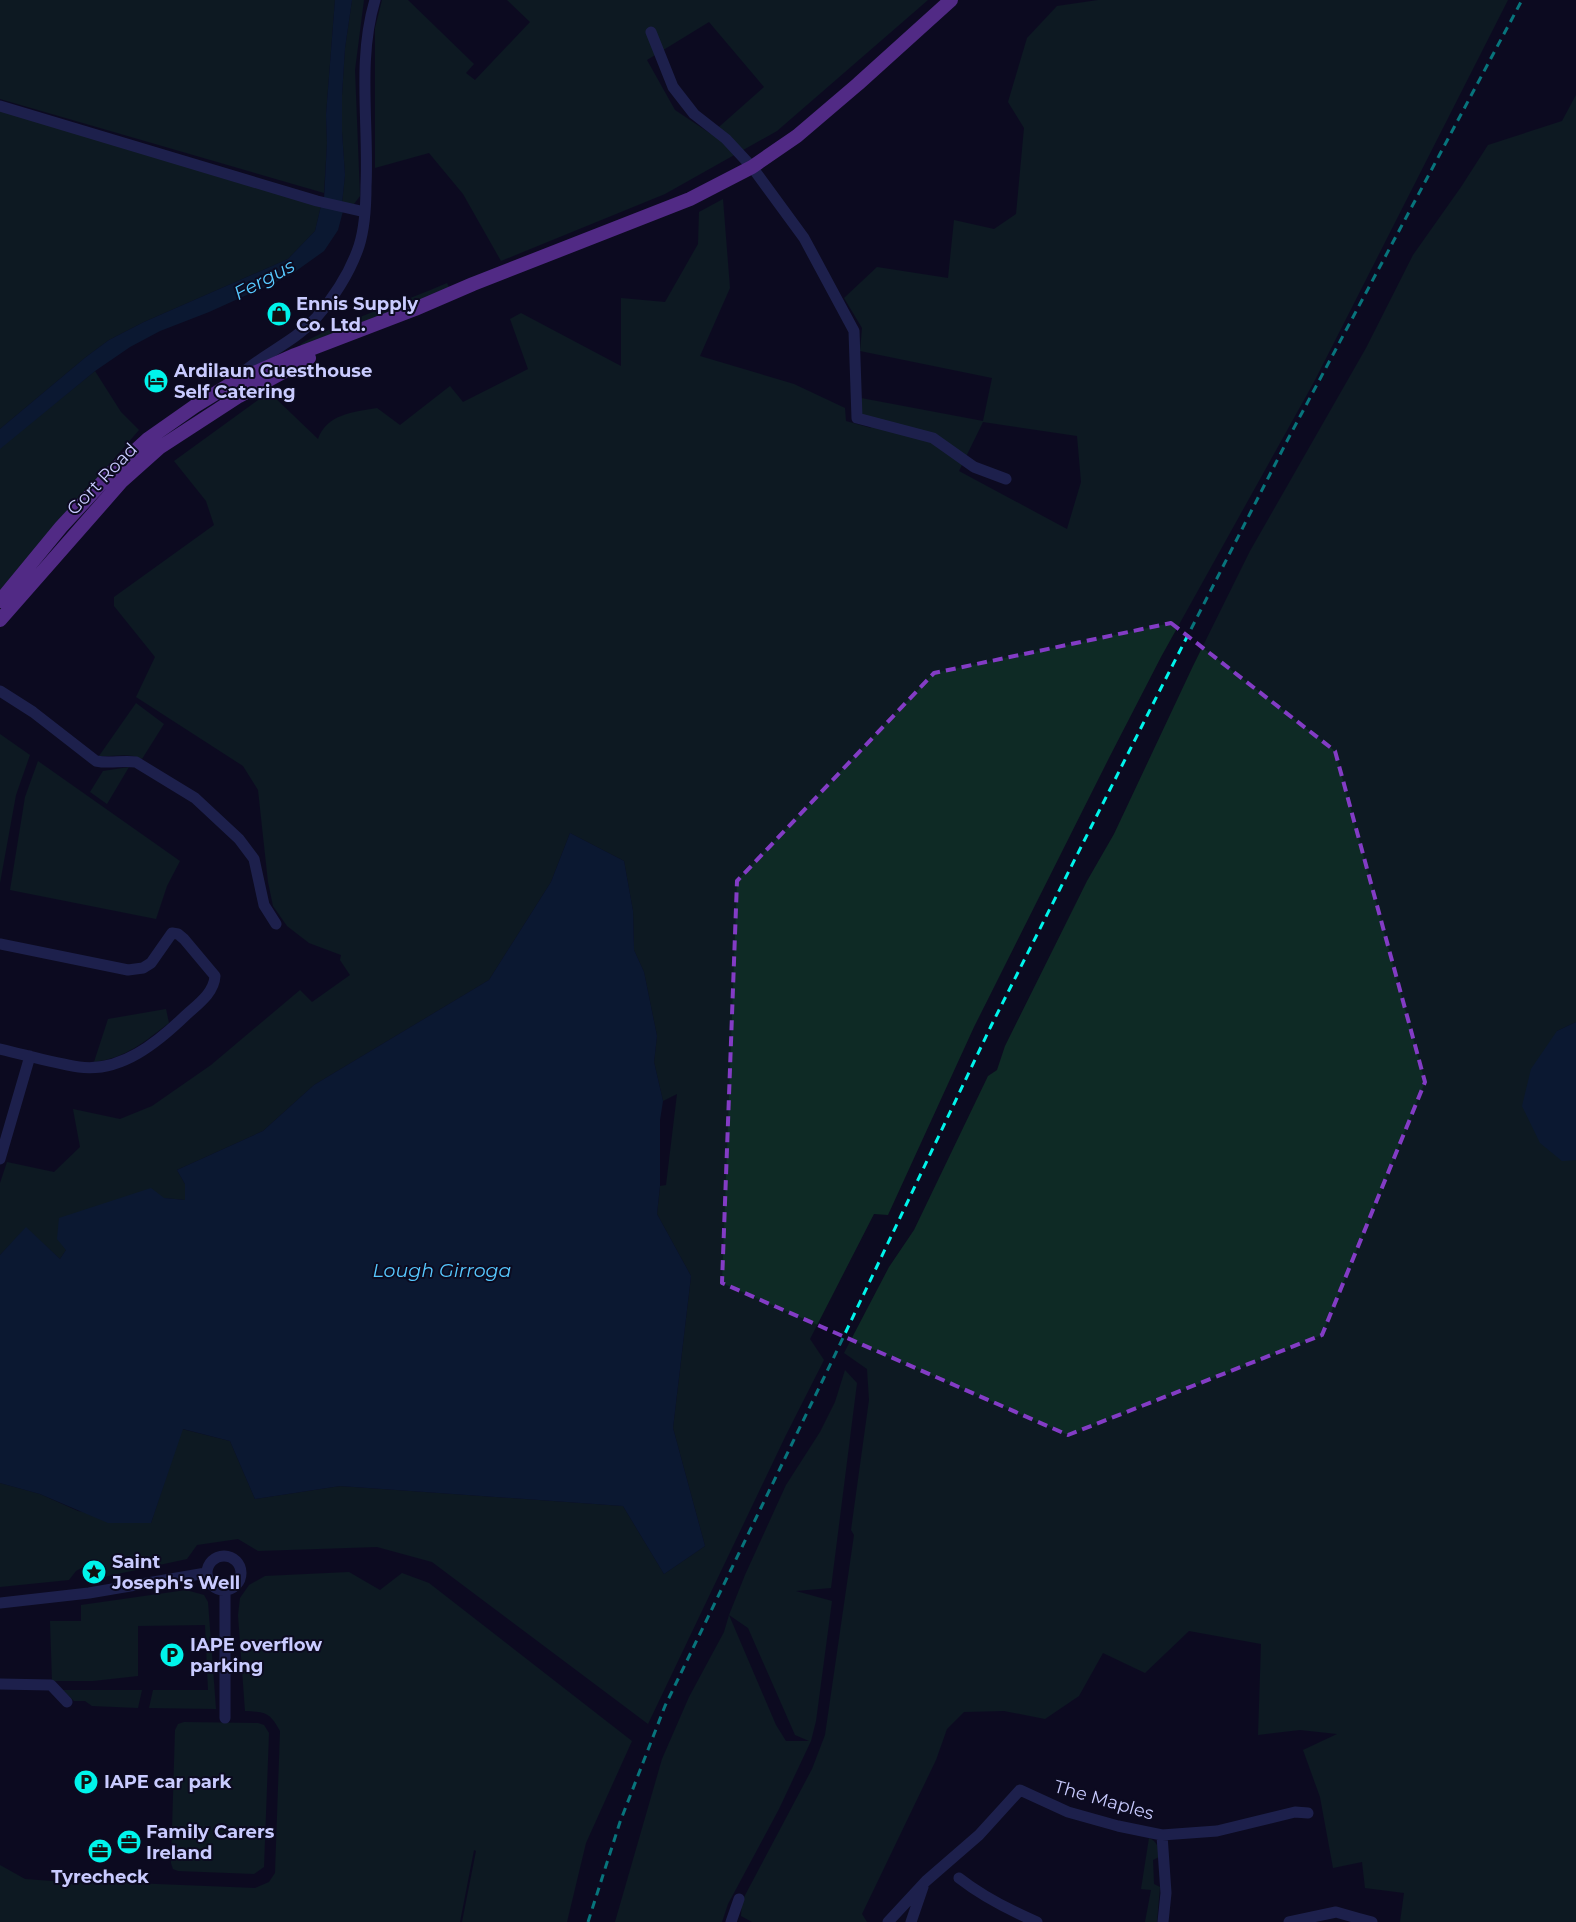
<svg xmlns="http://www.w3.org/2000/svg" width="1576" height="1922" viewBox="0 0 1576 1922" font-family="Montserrat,sans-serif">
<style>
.green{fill:#0e2a25;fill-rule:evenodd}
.water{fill:#092946}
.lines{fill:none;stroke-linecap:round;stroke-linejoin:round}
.minor{stroke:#323b82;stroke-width:11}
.major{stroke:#a550ff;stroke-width:14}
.rail{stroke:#00f4eb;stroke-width:3;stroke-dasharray:8 6;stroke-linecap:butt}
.marked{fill:none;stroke:#833cc5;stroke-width:4;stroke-dasharray:10 6;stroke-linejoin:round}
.labels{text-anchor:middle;stroke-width:4;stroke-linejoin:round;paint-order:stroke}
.poi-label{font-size:18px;font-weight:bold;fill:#c9cbff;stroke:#0c0b20;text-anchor:start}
.street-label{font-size:18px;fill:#c9cbff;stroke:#0c0b20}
.water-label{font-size:19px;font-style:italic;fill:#57c9ff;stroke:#0c0b20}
</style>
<rect width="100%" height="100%" fill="#0c0b20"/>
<path class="green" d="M0,0h335l-9,115 1,28 -3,50 -324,-94z
M352,0h12l-9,70 5,126 -6,8 -12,-1 3,-28 -3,-43v-37l3,-47z
M382,0h26l66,64 -8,9 9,7 55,-58 -23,-22h421l-151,131 -112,63 -164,67 -38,-67 -34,-41 -54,15v-140zM709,22l55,65 -53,47 -36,-24 -28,-50z
M1098,0h410l-194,382 -153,275 -51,99 -136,271 -86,188 -14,-1 -64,125 14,21 -38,75 -138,289 -216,-162 -55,-15 -119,4 -20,-12 -41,6 -10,14 -88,19 -10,-14 -13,7 -7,9 -69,7v-104l40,11 38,17 73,12 31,-94 48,12 25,58 85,-13 283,20 41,68 41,-28 -32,-118 18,-152 -34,-62 3,-28 6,-1 11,-91 -14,7 -9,-39 3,-26 -13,-64 -10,-22 -1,-39 -9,-50 -54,-28 -19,49 -62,98 -175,105 -51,46 -86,39 8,14v16l-21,-2 -98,52 -6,9 -34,-31 -26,27v-72l7,-21 47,10 26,-25 -7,-38 47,10 32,-13 59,-41 89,-75 12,12 38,-27 -10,-15 1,-5 -32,-12 -22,-17 -14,-20 -5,-24 -10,-92 -15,-24 -107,-69 19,-40 -41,-51v-9l100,-72 -8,-24 -32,-40 95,-69 49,47c9,-25 35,-27 59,-31l23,17 50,-39 13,16 65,-33 -18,-50 11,-6 100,53v-68l44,4 33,-58 1,-32 24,-13 7,89 -30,68 94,28 51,24 1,13 25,7 -9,-14 -1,-16 122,23 9,-43 -132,-27 2,-23 -18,-30 33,-31 71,11 6,-58 40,9 22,-15 8,-86 -16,-26 19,-64 30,-32zM983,422l94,14 4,46 -14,47 -108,-58z
M1576,95v927l-19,9 5,129h14v762h-176l4,-29 -39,-5 -3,-26 -29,6 -13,-71 -17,-47 34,-16 -37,-4 -42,5 3,-91 -72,-13 -44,42 -42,-20 -24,43 -34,23 -41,-8 -40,1 -17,17 -11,31 -74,154 5,8h-115l-11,-6 1,-15 70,-132 13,-34 29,-200 -3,-5 18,-130 -2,-31 -23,-16 45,-86 25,-37 74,-154 9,-6 8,-24 82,-165 27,-47 79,-168 57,-115 116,-203 47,-93 48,-68 27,-42 74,-24z
M0,111l321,95 -6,25 -27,28 -144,63 -35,18 -23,17 -86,72z
M447,283l3,6 -150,59 1,-4 5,-3c45,-24 94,-37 141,-58z
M95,371l26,41 18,18 -139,161v-143z
M136,703l28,21 -22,35c-14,-7 -27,-2 -43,-3z
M0,734l30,21 -14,40 -16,88z
M38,761l142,100 -13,25 -11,33 -146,-29 15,-93z
M129,767l-22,37 -17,-12 13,-21z
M166,1009l3,14c-25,19 -43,35 -75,39l14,-43z
M845,1370l12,13 -26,205 -35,3 36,10 -16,120 -5,20 -32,68 -51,95 -6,18h-107l47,-163 27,-62 35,-65 5,-17 16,-40 41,-90 34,-53 15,-30zM729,1615l19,13 47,107 14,6h-23l-10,-16z
M349,1572l31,18 22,-17 27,10 203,158 -46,102 -19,79h-105l14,-71 -2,-1 -14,72h-460v-57l25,14 41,3 9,3 8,-4 172,7 14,-6 6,-9 5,-142c-10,-19 -15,-19 -35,-20l-7,-96 2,-17 9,-13 16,-9z
M186,1590l18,5 4,7 8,107 -67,-1 4,-18h55l-3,-65 -67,1v50l-45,5h-41l-2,-60h31v-16z
M63,1690h79l-4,18 -46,-2 -7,-5h-11z
M184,1722l74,1 6,2 5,8 -5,134 -10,7 -76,-3 -5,-2 -2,-6 4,-133 3,-6z
M1149,1838c9,4 9,9 10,19l-6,3 1,24 6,3 -3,35h-12l6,-32 -10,-1z"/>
<path class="water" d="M335,0h17l-7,48 -3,47v37l3,43 -3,28 -18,-3 3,-57 -1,-28z
M321,206l22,5 -5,19 -14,21 -35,25 -80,36 -49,19 -30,16 -35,24 -95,78v-20l86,-72 23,-17 35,-18 144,-63 27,-28z
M570,833l54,28 9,50 1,39 10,22 13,64 -3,26 9,39 -3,19v66l-3,28 34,62 -18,152 32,118 -41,28 -41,-68 -283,-20 -85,13 -25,-58 -47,-12 -32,94h-43l-68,-29 -40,-11v-228l26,-28 34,32 6,-9 -9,-11 2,-21 92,-30 13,10 21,2v-16l-8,-14 86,-39 51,-46 175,-105 62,-98z
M1576,1022v138l-14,1 -22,-18 -18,-37 9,-37 26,-38z"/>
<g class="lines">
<path class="minor" d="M651,32l22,55 21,27 32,25 26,28 52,71 50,93 3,87 76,20 41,29 32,12
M0,106l317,95 48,11
M240,375c23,-21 54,-33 76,-57 18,-21 34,-45 43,-72 6,-19 7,-40 7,-60 3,-62 -9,-126 9,-186
M0,691l33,21 63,49c14,3 26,-1 40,1l59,36 44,41 15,20 10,46 12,19
M0,944l128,26 15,-2 8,-5 21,-30 6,1 6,5 31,37c-1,17 -17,28 -29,39 -28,27 -65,58 -107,52 -26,-4 -53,-12 -79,-18
M0,1159l30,-103
M207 1573a17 17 0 1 1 34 0a17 17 0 1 1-34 0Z
M0,1603l89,-10 117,-20
M0,1684l51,1 16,17
M225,1718v-128
M1162,1835l4,58 -3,29
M959,1878c23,18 50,32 78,44
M731,1922l8,-23
M888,1922l38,-41 53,-46 41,-45 48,22 50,14 44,9 55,-4 78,-19 13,1
M911,1922l12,-35
M1289,1922l47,-10 21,6
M1355,1922l2,-4 15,4"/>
<path class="major" d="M0,601l61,-74 49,-53 38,-35 47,-33 39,-24 61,-27 120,-46 58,-25 217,-85 62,-32 45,-31 61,-52 93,-84
M0,620l122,-139 37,-33 80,-52 70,-38"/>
<path class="rail" d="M588,1922l32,-100 45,-116 167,-345 159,-335 172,-342 125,-245 234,-439"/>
</g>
<path d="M0 0H1576V1922H0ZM1171,623l164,128 90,331 -103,253 -254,100 -346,-152 15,-402 197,-208z" fill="#0c0b20" fill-opacity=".55" fill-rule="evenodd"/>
<path class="marked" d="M1171,623l164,128 90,331 -103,253 -254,100 -346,-152 15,-402 197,-208z"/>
<defs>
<symbol id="shop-disc" viewBox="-11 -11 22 22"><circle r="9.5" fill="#00f4eb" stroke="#0c0b20"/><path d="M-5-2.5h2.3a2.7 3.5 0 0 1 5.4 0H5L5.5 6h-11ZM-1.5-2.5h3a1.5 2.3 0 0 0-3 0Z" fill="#111"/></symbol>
<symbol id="hotel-disc" viewBox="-11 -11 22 22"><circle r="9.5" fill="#00f4eb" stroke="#0c0b20"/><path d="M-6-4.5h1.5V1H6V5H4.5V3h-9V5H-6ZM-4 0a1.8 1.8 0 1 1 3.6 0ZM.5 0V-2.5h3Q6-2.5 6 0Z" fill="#111"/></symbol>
<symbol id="sight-disc" viewBox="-11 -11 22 22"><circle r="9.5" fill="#00f4eb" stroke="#0c0b20"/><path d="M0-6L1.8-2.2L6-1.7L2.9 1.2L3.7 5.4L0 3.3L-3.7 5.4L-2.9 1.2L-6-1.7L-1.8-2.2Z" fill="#111"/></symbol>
<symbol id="parking-disc" viewBox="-11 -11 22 22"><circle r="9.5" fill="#00f4eb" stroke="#0c0b20"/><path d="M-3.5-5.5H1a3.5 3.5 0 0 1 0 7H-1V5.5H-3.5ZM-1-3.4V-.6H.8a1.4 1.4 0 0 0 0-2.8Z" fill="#111"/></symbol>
<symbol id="office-disc" viewBox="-11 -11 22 22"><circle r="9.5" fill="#00f4eb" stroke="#0c0b20"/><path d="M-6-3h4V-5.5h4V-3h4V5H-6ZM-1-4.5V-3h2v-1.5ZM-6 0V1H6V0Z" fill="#111"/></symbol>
</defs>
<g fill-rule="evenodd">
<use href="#shop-disc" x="265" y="300" width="28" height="28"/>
<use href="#hotel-disc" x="142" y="367" width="28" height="28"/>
<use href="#sight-disc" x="80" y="1558" width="28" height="28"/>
<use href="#parking-disc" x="158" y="1641" width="28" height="28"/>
<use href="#parking-disc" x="72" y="1768" width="28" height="28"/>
<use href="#office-disc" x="115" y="1828" width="28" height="28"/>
<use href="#office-disc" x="86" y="1837" width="28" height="28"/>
</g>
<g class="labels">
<g class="poi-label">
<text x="296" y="310">Ennis Supply<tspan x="296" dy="21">Co. Ltd.</tspan></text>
<text x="174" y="377">Ardilaun Guesthouse<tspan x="174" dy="21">Self Catering</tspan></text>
<text x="112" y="1568">Saint<tspan x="112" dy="21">Joseph's Well</tspan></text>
<text x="190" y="1651">IAPE overflow<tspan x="190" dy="21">parking</tspan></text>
<text x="104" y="1788">IAPE car park</text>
<text x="146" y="1838">Family Carers<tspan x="146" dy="21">Ireland</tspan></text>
<text x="100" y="1883" text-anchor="middle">Tyrecheck</text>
</g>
<g class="street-label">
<text transform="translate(102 479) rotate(-46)" y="6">Gort Road</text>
<text transform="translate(1104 1800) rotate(16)" y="6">The Maples</text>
</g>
<g class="water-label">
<text transform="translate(264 279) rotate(-28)" y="7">Fergus</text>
<text x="442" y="1277">Lough Girroga</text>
</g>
</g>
</svg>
